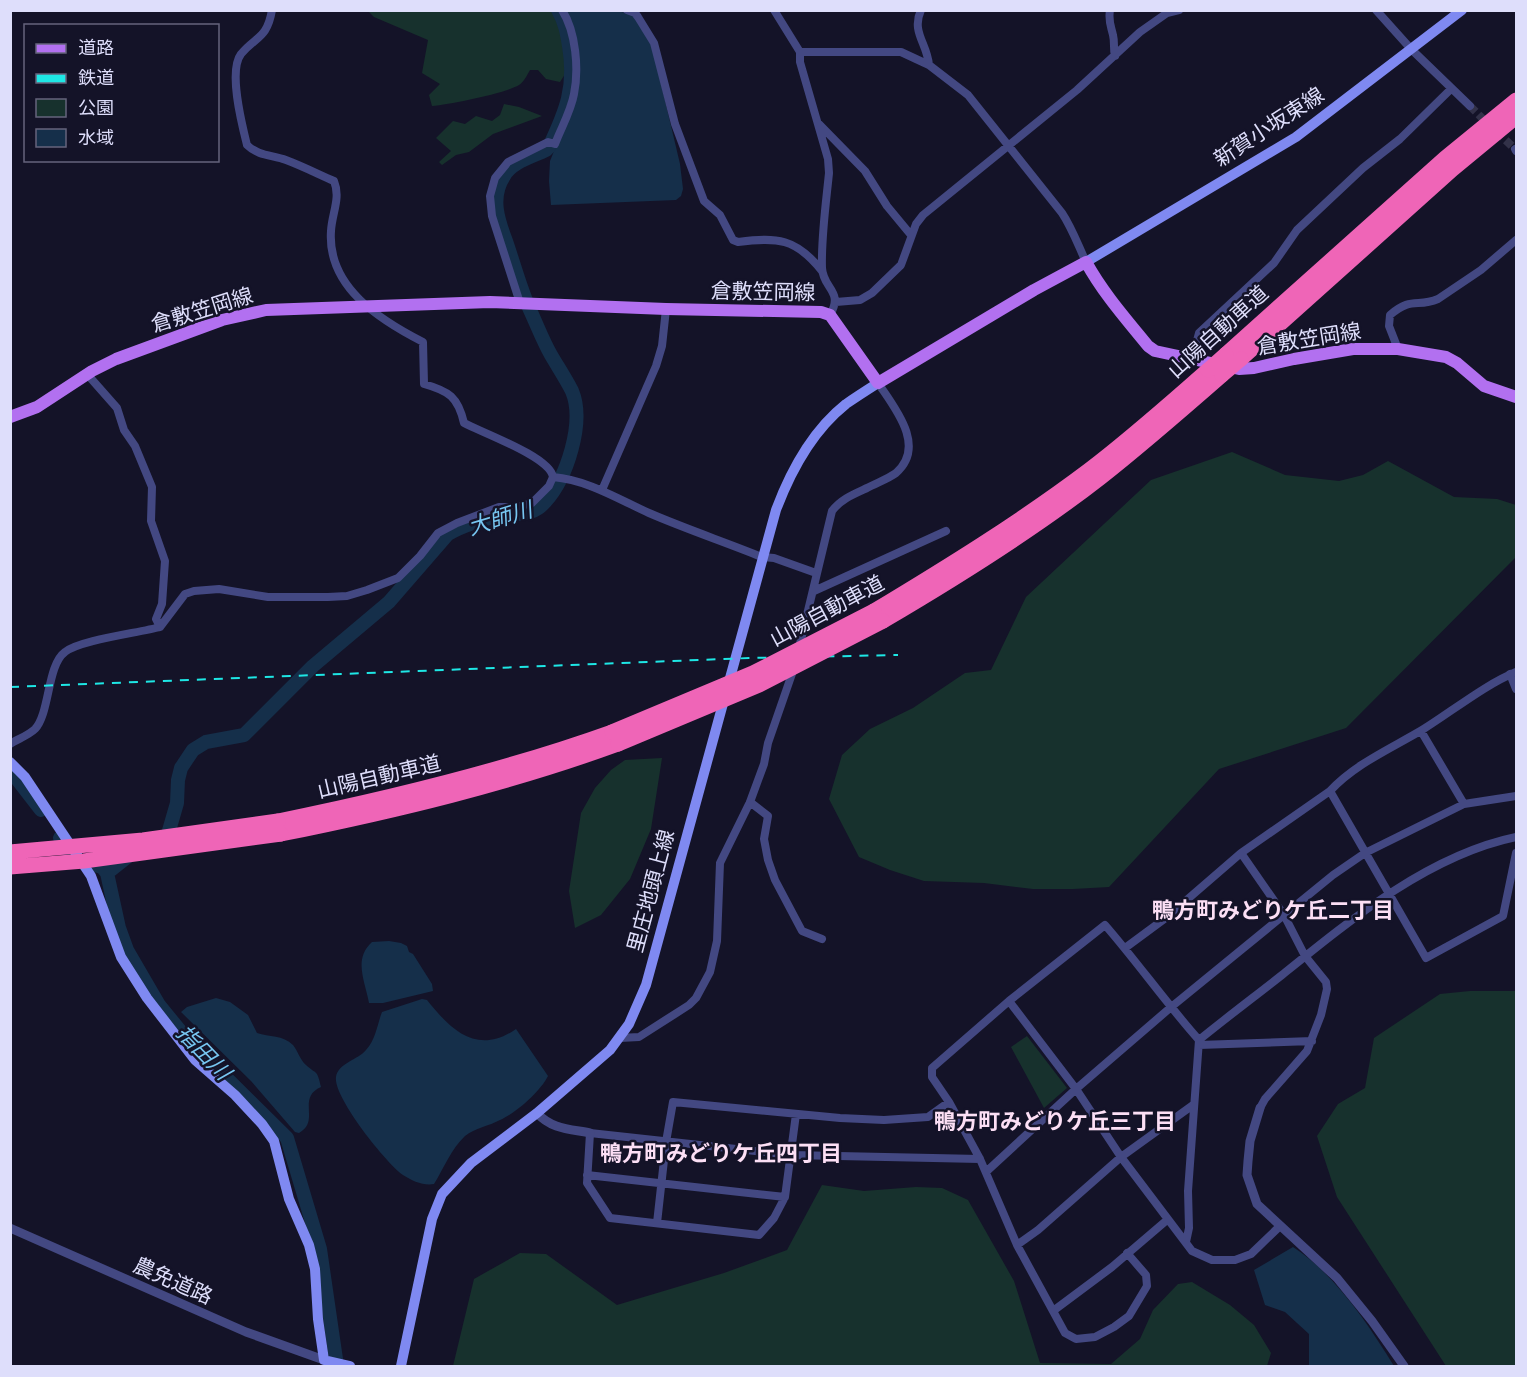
<svg xmlns="http://www.w3.org/2000/svg" width="1527" height="1377" viewBox="0 0 1527 1377" font-family="'Space Grotesk','Noto Sans JP',sans-serif">
<style>
.green{fill:#17312d}
.water{fill:#152f4a}
.lines{fill:none;stroke-linecap:round;stroke-linejoin:round}
.river{stroke:#152f4a;stroke-width:14}
.minor-tunnel{stroke:#323148;stroke-width:8;stroke-dasharray:8 4;stroke-linecap:butt}
.minor{stroke:#434882;stroke-width:8}
.tertiary{stroke:#434882;stroke-width:9}
.secondary{stroke:#7f89f1;stroke-width:10}
.primary{stroke:#b270f0;stroke-width:12}
.motorway{stroke:#ef65b7;stroke-width:15}
.rail{stroke:#1ee7e5;stroke-width:2;stroke-dasharray:9 8;stroke-linecap:butt}
.motorway-bridge{stroke:#ef65b7;stroke-width:15}
.labels{text-anchor:middle;stroke-width:5;stroke-linejoin:round;paint-order:stroke}
.street-label{font-size:21px;fill:#dedefb;stroke:#141328}
.water-label{font-size:22px;font-style:italic;fill:#77c6f1;stroke:#141328}
.neighbourhood-label{font-size:22px;font-weight:bold;fill:#fcdff5;stroke:#141328}
</style>
<rect width="100%" height="100%" fill="#141328"/>
<path class="green" d="M368,11h186l7,11 8,46 -9,14 -14,-3 -8,-9h-8c-3,5 -6,12 -11,15 -16,9 -68,19 -87,21l-3,-11 11,-11 -18,-11 6,-33 -54,-23z
M504,104l15,3 23,9 -49,18 -24,18 -13,3 -14,10 -3,-3 12,-11 -15,-13 17,-17 12,3 11,-8 16,5 8,-6z
M1232,452l53,23 54,6 24,-6 25,-14 66,36 43,2 19,6v52l-170,171 -127,41 -110,118 -36,2h-40l-49,-6 -60,-2 -34,-11 -31,-13 -30,-58 13,-44 28,-26 43,-21 52,-35 26,-3 35,-73 125,-117z
M662,758l-11,71 -21,50 -29,36 -26,13 -6,-37 12,-78 14,-25 16,-18 14,-10z
M1470,991h46v375h-70l-109,-169 -20,-61 21,-32 27,-16 9,-50 66,-44z
M1027,1036l40,52 -23,20 -33,-61z
M822,1185l42,6 52,-4 26,1 26,12 46,81 26,82 71,1 29,-25 13,-29 25,-26 14,-2 38,23 24,20 17,28 -4,13h-814l21,-87 46,-26 26,1 71,51 107,-32 63,-23z"/>
<path class="water" d="M566,11h52l15,4 18,26 29,123 3,25 -2,7 -5,4 -125,5 -2,-24 1,-20 25,-62 3,-14z
M389,941l12,2 6,3 2,6 4,2 19,30 1,7 -50,12h-14c-4,-22 -16,-44 3,-61z
M216,998l14,4 18,13 9,18c12,4 26,2 36,12 5,6 7,15 13,20 11,10 11,4 15,22 -25,11 0,34 -22,46l-4,-1 -44,-51 -70,-69 6,-5z
M422,999l5,1c24,30 50,56 89,29l32,47c-8,16 -32,37 -48,44 -11,6 -25,8 -35,16 -14,13 -21,32 -31,48 -10,2 -22,-3 -31,-9 -17,-12 -70,-78 -67,-98 2,-14 22,-17 30,-27 10,-11 11,-25 16,-38z
M1293,1247c42,27 75,77 101,119h-85v-32l-24,-22 -20,-7 -11,-35z"/>
<g class="lines">
<path class="river" d="M10,770l31,40
M60,838l13,21 29,8 5,6 12,55 8,22 32,55 27,33 101,100 33,111 17,117
M163,843l3,-2 11,-38 1,-23 3,-12 12,-18 13,-8 38,-7 69,-69 76,-64 59,-68c13,-8 40,-17 56,-19 16,-2 29,1 41,-13 22,-24 40,-80 27,-111 -6,-12 -14,-24 -21,-36 -8,-14 -14,-30 -21,-45 -10,-22 -16,-46 -24,-69 -8,-21 -16,-44 -2,-65 8,-14 28,-19 42,-26l3,-3c17,-36 27,-60 20,-101 -2,-13 -4,-24 -11,-36
M107,873l24,-19"/>
<path class="minor-tunnel" d="M1470,106l18,18
M1497,132l18,17"/>
<path class="minor" d="M272,10c-5,29 -16,26 -31,44 -13,17 1,71 6,91 11,11 25,10 39,15 16,6 32,14 48,21 7,17 -2,32 -3,50 -4,56 49,89 92,111l1,42c25,7 34,13 40,39 19,10 86,34 89,54 35,3 65,22 96,36 37,16 76,29 113,44l12,1 42,15
M627,10l8,3 3,4 16,26 21,81 29,77 16,14 13,25 5,2c39,-5 58,-4 84,29
M774,10l26,42v10l28,97 1,14c-3,30 -8,65 -7,95 1,21 22,23 8,47
M921,10c-10,22 6,33 8,55
M1110,10c-2,11 1,16 3,25 2,8 0,14 2,21
M1376,10l35,39 59,57
M800,52h101l28,13 39,30 94,118c10,15 16,32 24,49
M819,124l46,47 22,35 24,29
M1515,149l1,2
M836,302l24,-2 12,-7 29,-28 15,-41 7,-9 154,-125 63,-58 27,-19 12,-3
M520,303l-28,-87 -2,-20 5,-18 13,-16 40,-20 7,2c6,-16 16,-33 19,-50 5,-25 2,-62 -12,-84
M1398,349l-9,-23 1,-11c22,-19 27,-7 48,-16l43,-29 35,-30
M1192,359l7,-26 75,-70 23,-33 66,-62 37,-29 51,-50
M87,374l30,34 7,22 11,16 17,41 -1,34 14,40 -3,43 -6,15 4,8
M602,490l54,-124 6,-20 4,-37
M814,591l132,-60
M799,648l33,-137c9,-12 22,-17 35,-23 9,-5 21,-9 29,-15 31,-27 -2,-66 -18,-90
M1510,674l6,15
M1421,731l43,73
M10,744c8,-5 19,-9 25,-15 15,-16 12,-64 30,-77 15,-12 73,-19 95,-25l25,-33 9,-3 25,-2 49,8h60l19,-1 20,-6 31,-12 22,-22 18,-23 19,-10 42,-16h18l15,-4 17,-17 4,-9
M1330,791l96,167 77,-42 13,-63
M750,802l18,14 -4,23 4,21 7,20 27,51 20,8
M1241,853l43,62 21,41 21,26 1,7 -6,26 -14,36 -42,48 -5,9
M1125,948l42,-31 74,-64 89,-62c25,-27 60,-42 92,-61 29,-18 64,-46 94,-58
M1009,1001l67,88 45,68 71,94 20,9h23l16,-6 29,-28
M620,1038l19,-1 50,-32 7,-7 14,-26 7,-31 3,-78 30,-61 14,-38 4,-21 26,-75
M1199,1045l113,-4
M796,1114l-11,83 -11,21 -15,17 -149,-17 -23,-35 3,-50 201,22 189,4
M987,1171l89,-82 94,-81 163,-133 32,-22 99,-49 52,-8
M587,1175l198,22
M657,1223l9,-81 7,-40 167,16 44,2 44,-3 21,-15
M1186,1242l3,-14 -1,-37 11,-151c27,-22 55,-43 83,-65 68,-55 147,-120 234,-138
M1017,1245l21,-15 83,-73 72,-52
M1127,1253l19,22 1,11 -18,30 -15,11 -19,10 -19,2 -11,-6 -48,-88 -37,-86 -31,-57 -17,-25v-9l77,-67 96,-76c33,38 61,78 94,115
M1053,1311l59,-44 55,-47"/>
<path class="tertiary" d="M1260,1108l-10,33 -2,20 -1,14 10,29 80,74 35,43 32,45
M537,1113c14,16 33,16 53,20
M10,1228l236,104 78,28"/>
<path class="secondary" d="M1086,262l210,-125 166,-127
M10,762l15,15 66,99 30,81 26,41 48,62 40,35 27,29 12,17 15,58 20,46 6,24 3,50 6,41 26,6
M401,1366l31,-147 10,-25 29,-31 66,-50 73,-63 19,-26 17,-39 130,-475c15,-40 36,-79 70,-106 10,-7 21,-14 32,-21"/>
<path class="primary" d="M10,417l27,-10 55,-36 24,-12 106,-39 44,-10 224,-8 176,7 155,3 9,3 48,68 156,-93 52,-28c17,31 40,57 62,84l7,5 84,18 15,-1 40,-9 59,-10h45l48,8 11,6 27,23 32,11"/>
<path class="motorway" d="M1226,354l219,-196 71,-58
M1241,359l212,-190 63,-52
M874,611c73,-44 146,-89 215,-141 41,-31 80,-66 119,-100
M883,621c75,-44 149,-90 217,-143 42,-33 82,-68 122,-103
M278,821c113,-23 225,-50 334,-89
M281,834c114,-23 227,-50 337,-90"/>
<path class="rail" d="M10,687l740,-29 148,-3"/>
<path class="motorway-bridge" d="M1208,370l18,-16
M1222,375l19,-16
M612,732l141,-59 121,-62
M618,744l141,-59 124,-64
M10,852l133,-12 135,-19
M10,867l74,-6 197,-27"/>
</g>
<g class="labels">
<g class="street-label">
<text transform="translate(1269 127) rotate(-33)" y="7">新賀小坂東線</text>
<text transform="translate(763 292) rotate(1)" y="7">倉敷笠岡線</text>
<text transform="translate(202 310) rotate(-17)" y="7">倉敷笠岡線</text>
<text transform="translate(1218 332) rotate(-42)" y="7">山陽自動車道</text>
<text transform="translate(1309 339) rotate(-9)" y="7">倉敷笠岡線</text>
<text transform="translate(827 611) rotate(-28)" y="7">山陽自動車道</text>
<text transform="translate(379 777) rotate(-13)" y="7">山陽自動車道</text>
<text transform="translate(651 891) rotate(-75)" y="7">里庄地頭上線</text>
<text transform="translate(173 1281) rotate(24)" y="7">農免道路</text>
</g>
<g class="water-label">
<text transform="translate(500 518) rotate(-17)" y="8">大師川</text>
<text transform="translate(204 1052) rotate(46)" y="8">指田川</text>
</g>
<g class="neighbourhood-label">
<text x="1273" y="918">鴨方町みどりケ丘二丁目</text>
<text x="1055" y="1129">鴨方町みどりケ丘三丁目</text>
<text x="721" y="1161">鴨方町みどりケ丘四丁目</text>
</g>
</g>
<rect width="1527" height="1377" fill="none" stroke="#dedefb" stroke-width="24"/>
<rect x="24" y="24" width="195" height="138" fill="#141328" stroke="#65647c" stroke-width="1.5"/>
<rect x="36" y="44" width="30" height="9" fill="#b270f0" stroke="#65647c" stroke-width="1.5"/>
<text x="78" y="54" font-size="18" fill="#dedefb">道路</text>
<rect x="36" y="74" width="30" height="9" fill="#1ee7e5" stroke="#65647c" stroke-width="1.5"/>
<text x="78" y="84" font-size="18" fill="#dedefb">鉄道</text>
<rect x="36" y="99" width="30" height="18" fill="#17312d" stroke="#65647c" stroke-width="1.5"/>
<text x="78" y="114" font-size="18" fill="#dedefb">公園</text>
<rect x="36" y="129" width="30" height="18" fill="#152f4a" stroke="#65647c" stroke-width="1.5"/>
<text x="78" y="144" font-size="18" fill="#dedefb">水域</text>
</svg>
